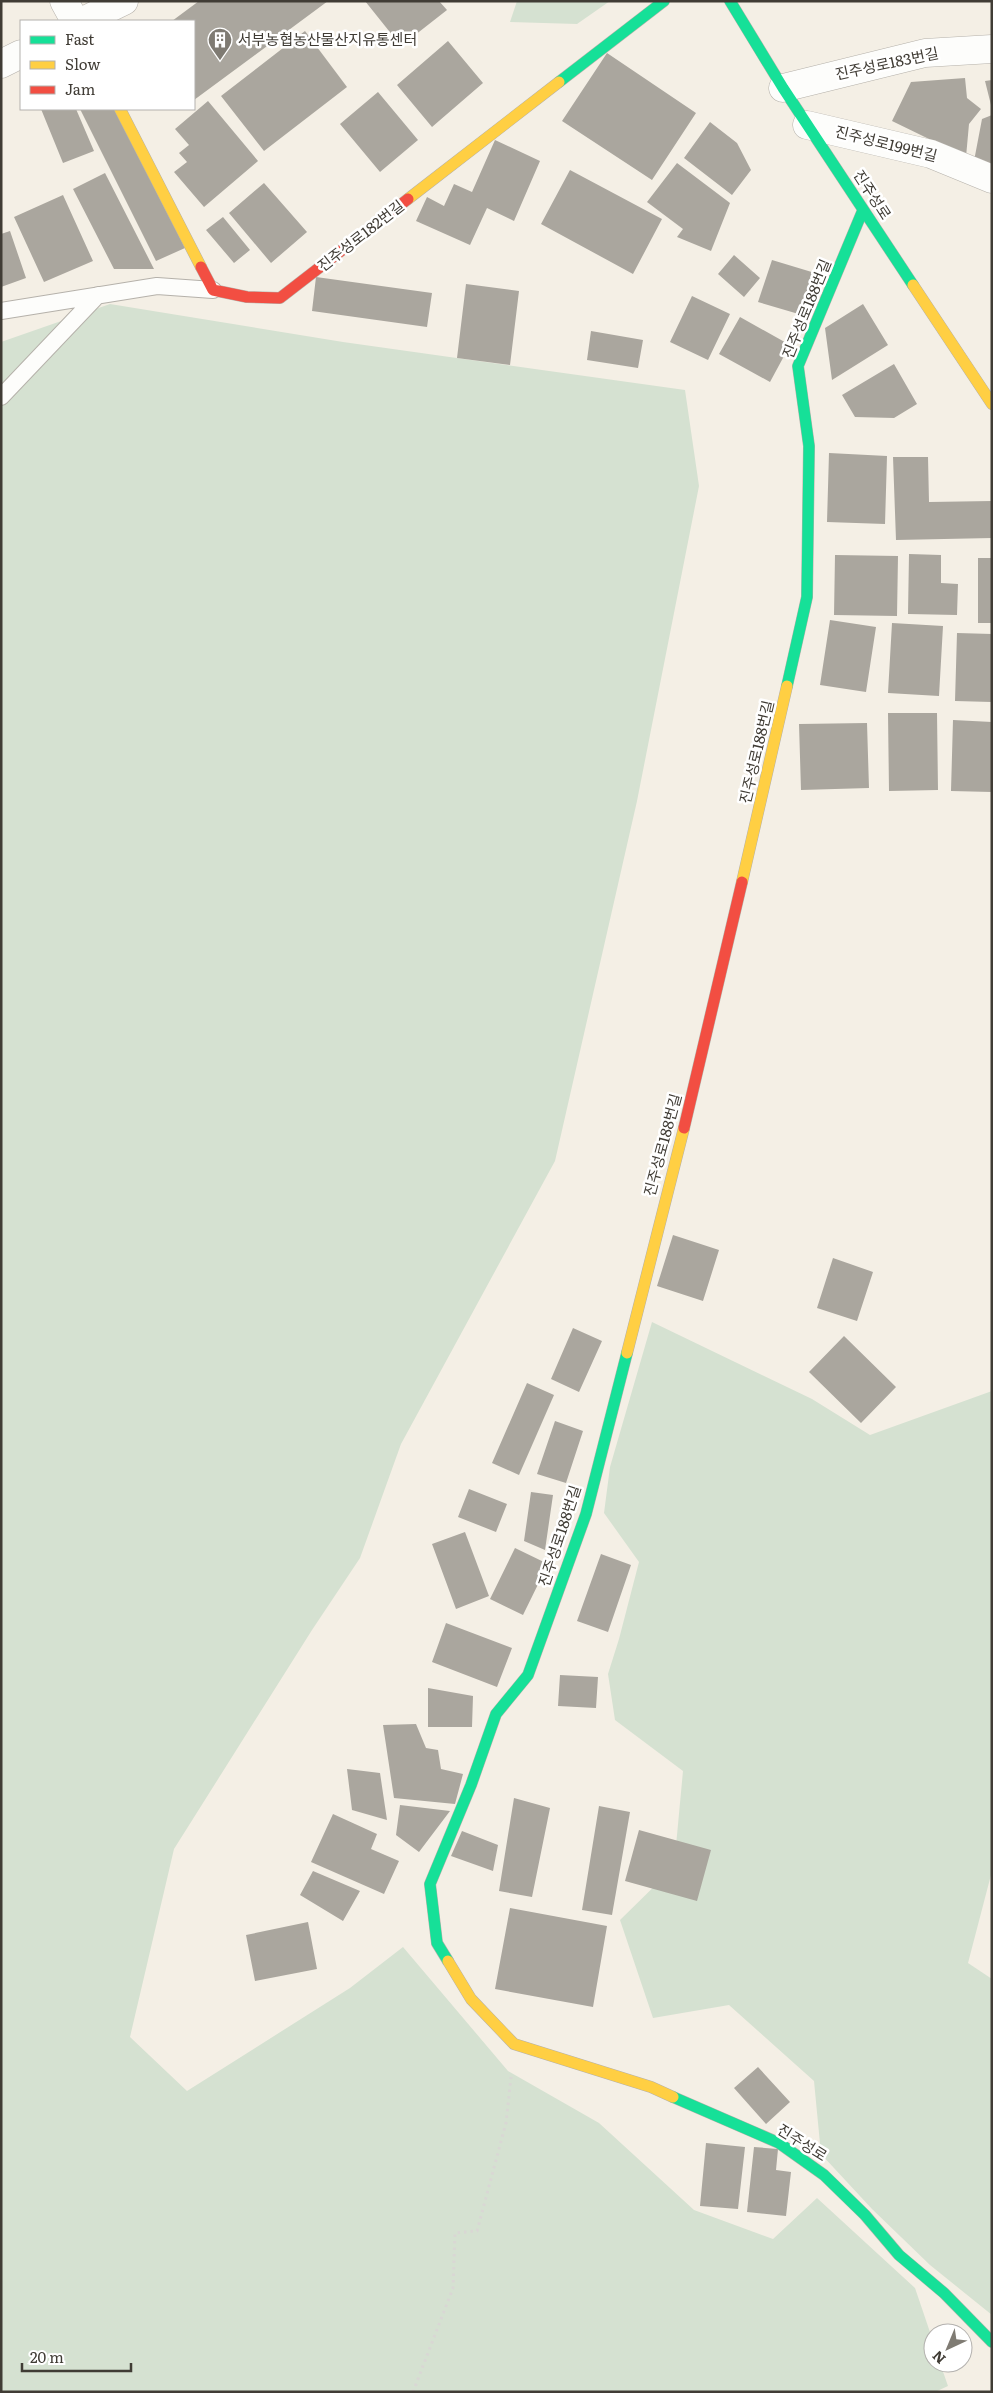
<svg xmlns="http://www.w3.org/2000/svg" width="993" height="2393" viewBox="0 0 993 2393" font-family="Literata,'Noto Sans KR',serif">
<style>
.green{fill:#d5e1d1}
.building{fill:#aaa69e}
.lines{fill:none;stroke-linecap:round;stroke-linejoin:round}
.lane-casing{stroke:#b5b1aa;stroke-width:18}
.street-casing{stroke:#b5b1aa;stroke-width:29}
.fast-casing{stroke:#b5b1aa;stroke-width:12}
.slow-casing{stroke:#b5b1aa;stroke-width:12}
.jam-casing{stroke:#b5b1aa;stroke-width:12}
.path{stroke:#d9d7d4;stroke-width:3;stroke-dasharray:2.5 4;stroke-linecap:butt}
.lane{stroke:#fdfdfb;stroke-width:16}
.street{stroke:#fdfdfb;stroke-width:28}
.fast{stroke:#16e098;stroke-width:11}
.slow{stroke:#ffcf43;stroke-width:11}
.jam{stroke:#f24e42;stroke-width:11}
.labels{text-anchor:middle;stroke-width:5;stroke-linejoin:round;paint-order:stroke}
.poi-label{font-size:15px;fill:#403c35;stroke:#fff;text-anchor:start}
.street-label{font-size:15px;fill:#403c35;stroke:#fff}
</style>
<rect width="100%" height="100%" fill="#f4efe5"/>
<path class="green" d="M517,1h93l-33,23 -67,-2z
M110,304l233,38 342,48 14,96 -62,315 -82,360 -154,283 -41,114 -48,72 -138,219 -44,188 57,54 163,-103 53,-41 105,124 91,52 95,87 79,29 44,-41 98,90 18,53v22h7l8,23 -13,6h-934v-2050z
M652,1322l160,77 58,36 122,-44v480l-24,92 24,16v336l-62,-50 -58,-56 -51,-55 -7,-73 -85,-76 -76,13 -33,-98 54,-53 9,-96 -68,-51 -7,-46 11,-35 20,-77 -35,-49 6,-46z"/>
<path class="building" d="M199,1h129l-134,99v-79h-22z
M365,1h74l8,9 -46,36z
M305,31l42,56 -83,64 -43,-55z
M448,41l35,42 -51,44 -35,-42z
M607,53l89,60 -44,67 -90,-59z
M965,78l2,20 14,11 -12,15 -3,33 -74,-36 19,-39z
M992,80v25h-1l-6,-24z
M378,92l40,48 -38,32 -40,-48z
M208,101l50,60 -54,46 -30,-35 13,-10 -8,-9 10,-8 -14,-16z
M41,109h35l18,42 -31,12z
M80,109h34l71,139 -29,13z
M992,115v49l-18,-3 8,-42z
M710,122l27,21 14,27 -19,25 -48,-37z
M495,140l45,21 -26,60 -27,-13 -17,37 -54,-24 11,-24 17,9 10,-22 18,8z
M677,163l53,40 -19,48 -34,-14 6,-8 -36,-27z
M570,170l92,49 -29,55 -92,-50z
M105,173l49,96h-40l-41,-80z
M264,183l43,49 -36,31 -42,-50z
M63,195l30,66 -49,21 -30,-65z
M223,217l27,33 -16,13 -28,-33z
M10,231l16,47 -25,9v-53z
M734,255l26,23 -16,19 -26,-23z
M772,260l43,13 -13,42 -44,-13z
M316,277l116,16 -5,34 -115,-16z
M466,284l53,7 -9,74 -53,-7z
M692,296l38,18 -22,46 -38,-18z
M863,304l25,41 -56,35 -7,-52z
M740,317l50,28 -20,37 -51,-28z
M591,331l52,9 -5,28 -51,-8z
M894,364l23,40 -23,14 -39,-1 -13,-22z
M829,453l58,3 -2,68 -58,-2z
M893,457h35l1,45 63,-1v37l-96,2z
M909,554l32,1v28l17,1 -1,31 -49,-1z
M835,555l63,1 -1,60 -63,-1z
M978,558h14v65h-14z
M830,620l46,7 -10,65 -46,-7z
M892,623l51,3 -4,70 -51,-3z
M957,633l35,1v68l-37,-1z
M888,713h49l1,77 -49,1z
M953,720l39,2v70l-41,-1z
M867,723l2,65 -68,2 -2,-66z
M673,1235l46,15 -16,51 -46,-15z
M833,1258l40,14 -16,49 -40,-13z
M573,1328l29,13 -23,51 -28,-13z
M844,1336l52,51 -35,36 -52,-51z
M527,1383l27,12 -35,80 -27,-12z
M555,1421l28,10 -17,52 -29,-9z
M469,1489l38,15 -11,28 -38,-15z
M531,1492l22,3 -8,55 -21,-9z
M465,1532l24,64 -33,13 -24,-65z
M515,1548l33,16 -25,51 -33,-16z
M601,1554l30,11 -23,67 -31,-11z
M446,1623l66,25 -15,39 -65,-25z
M560,1675l38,2 -2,31 -38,-2z
M428,1688l45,8 -1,31h-44z
M416,1724l10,24 12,2 3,19 22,5 -8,30 -61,-6 -11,-73z
M347,1769l33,4 7,47 -35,-10z
M514,1798l36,10 -18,89 -33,-6z
M400,1805l50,6 -31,41 -23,-17z
M599,1806l31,6 -18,103 -30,-5z
M333,1814l44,20 -6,15 28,12 -15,33 -73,-32z
M639,1830l72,20 -14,51 -72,-20z
M462,1831l36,14 -5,26 -42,-15z
M313,1871l47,20 -17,30 -43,-26z
M510,1908l97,18 -14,81 -98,-18z
M308,1922l9,47 -62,12 -9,-46z
M758,2067l32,35 -24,22 -32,-36z
M706,2143l39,4 -7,62 -38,-3z
M754,2147l24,2 -2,21 15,2 -5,44 -39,-4z"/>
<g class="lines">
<defs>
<path id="lane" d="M1,311l156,-25 56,4
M1,397l97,-102"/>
<path id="street" d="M64,1l11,20
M83,21l41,-20
M1,64l20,-10
M783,88l142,-35 67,-4
M807,125l124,29 61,25"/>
<path id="fast" d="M730,1l53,87 130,197
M559,82l105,-81
M787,686l20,-89 2,-151 -11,-80 65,-156
M448,1961l-11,-18 -7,-59 41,-99 25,-71 32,-39 58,-161 41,-161
M673,2097l106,46 45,32 41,40 34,40 45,38 48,49"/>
<path id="slow" d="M120,109l81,158
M408,199l151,-117
M913,285l79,119
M742,882l45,-196
M627,1353l57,-225
M448,1961l23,38 43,45 137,43 22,10"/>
<path id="jam" d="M201,267l12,23 34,7 33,1 128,-99
M684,1128l58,-246"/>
</defs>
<use href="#lane" class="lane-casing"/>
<use href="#street" class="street-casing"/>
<use href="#fast" class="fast-casing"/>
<use href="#slow" class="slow-casing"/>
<use href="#jam" class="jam-casing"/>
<path class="path" d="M413,2392l40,-104 2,-55 22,-2 29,-108 5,-46"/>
<use href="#lane" class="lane"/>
<use href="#street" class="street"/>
<use href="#fast" class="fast"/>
<use href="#slow" class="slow"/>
<use href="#jam" class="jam"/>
</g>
<defs>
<symbol id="building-pin" viewBox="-11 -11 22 30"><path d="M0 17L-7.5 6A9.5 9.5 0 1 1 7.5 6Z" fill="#7f7b73" stroke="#fff"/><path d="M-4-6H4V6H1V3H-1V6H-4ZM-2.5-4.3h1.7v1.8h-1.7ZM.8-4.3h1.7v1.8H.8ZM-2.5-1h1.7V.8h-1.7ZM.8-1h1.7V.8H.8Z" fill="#fff"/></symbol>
</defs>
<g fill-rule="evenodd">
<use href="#building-pin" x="206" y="26" width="28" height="38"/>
</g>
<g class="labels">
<g class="poi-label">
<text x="238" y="45">서부농협농산물산지유통센터</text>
</g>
<g class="street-label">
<text transform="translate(887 64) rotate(-12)" y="5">진주성로183번길</text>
<text transform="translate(886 144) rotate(14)" y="5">진주성로199번길</text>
<text transform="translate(872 195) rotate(57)" y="5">진주성로</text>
<text transform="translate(361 236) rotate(-38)" y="5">진주성로182번길</text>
<text transform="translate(807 309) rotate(-68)" y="5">진주성로188번길</text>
<text transform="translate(757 752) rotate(-77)" y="5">진주성로188번길</text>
<text transform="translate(663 1145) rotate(-75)" y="5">진주성로188번길</text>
<text transform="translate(560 1536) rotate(-72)" y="5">진주성로188번길</text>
<text transform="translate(802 2143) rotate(32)" y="5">진주성로</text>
</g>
</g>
<rect width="993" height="2393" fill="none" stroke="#403c35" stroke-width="5"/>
<rect x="20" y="20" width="175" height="90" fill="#ffffff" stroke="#b3b1ae"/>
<rect x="30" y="36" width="25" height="8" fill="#16e098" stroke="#b3b1ae"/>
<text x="65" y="45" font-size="15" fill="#403c35">Fast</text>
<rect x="30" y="61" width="25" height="8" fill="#ffcf43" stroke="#b3b1ae"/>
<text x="65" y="70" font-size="15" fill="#403c35">Slow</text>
<rect x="30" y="86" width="25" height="8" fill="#f24e42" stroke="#b3b1ae"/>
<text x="65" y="95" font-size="15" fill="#403c35">Jam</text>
<g transform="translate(948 2348) rotate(224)"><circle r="24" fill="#ffffff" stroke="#b3b1ae"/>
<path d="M0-4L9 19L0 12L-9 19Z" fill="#7f7b73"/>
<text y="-8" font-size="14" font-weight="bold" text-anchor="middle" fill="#403c35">N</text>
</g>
<path d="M22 2363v8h109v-8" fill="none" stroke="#403c35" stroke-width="2.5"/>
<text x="30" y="2363" font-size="15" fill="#403c35" stroke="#ffffff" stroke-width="4" paint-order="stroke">20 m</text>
</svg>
